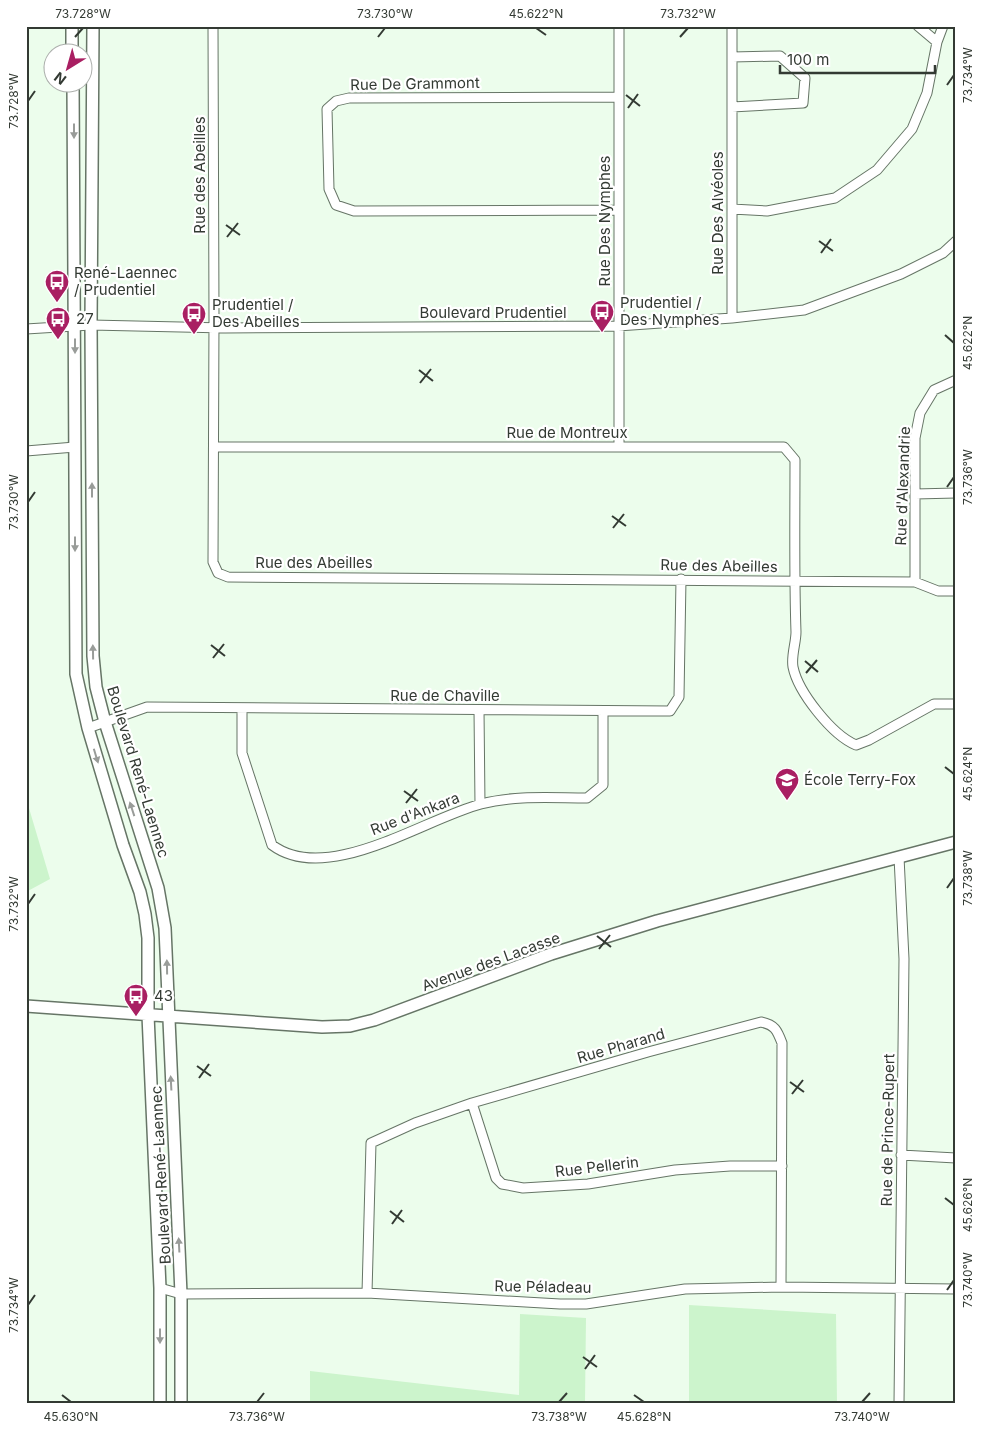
<svg xmlns="http://www.w3.org/2000/svg" width="982" height="1430" viewBox="0 0 982 1430" font-family="Inter,sans-serif">
<style>
.green{fill:#ccf4cc}
.lines{fill:none;stroke-linecap:round;stroke-linejoin:round}
.minor-casing{stroke:#667566;stroke-width:11}
.tertiary-casing{stroke:#667566;stroke-width:14}
.minor{stroke:#fff;stroke-width:9}
.tertiary{stroke:#fff;stroke-width:11}
.oneway{fill:#999c99}
.ticks{fill:none;stroke:#333a33;stroke-width:2}
.labels{text-anchor:middle;stroke-width:4.5;stroke-linejoin:round;paint-order:stroke}
.street-label{font-size:15px;fill:#333a33;stroke:#fff}
.poi-label{font-size:15px;fill:#333a33;stroke:#fff;text-anchor:start}
.neatline{fill:none;stroke:#333a33;stroke-width:2}
.ticks-label{font-size:12px;text-anchor:middle;fill:#333a33}
</style>
<rect width="100%" height="100%" fill="#ecfdec"/>
<path class="green" d="M26,798l24,81 -24,13z
M689,1305l147,9 1,90h-148z
M520,1314l66,4 -1,84 11,2h-232l-6,-3 -8,3h-40v-33l209,24z"/>
<g class="lines">
<defs>
<path id="minor" d="M213,26l1,293 -1,243 5,11 10,4 687,5 23,9h18
M619,26v420
M918,26l19,16
M732,57l48,-1 25,22 -2,25 -71,4
M619,97l-270,1 -13,3 -9,8 2,80 7,16 18,6 265,-1
M732,209l35,2 68,-13 42,-28 35,-41 15,-36 10,-51 6,-16
M732,318v-292
M26,329l65,-4 134,3 393,-2 114,-8 72,-8 97,-36 42,-21 13,-12
M214,447h570l11,13c0,58 -1,115 1,172 0,11 -5,24 -3,35 5,25 39,68 63,78l13,-5 65,-36h22
M26,451l49,-4
M915,494l41,-1
M915,582v-144l5,-25 14,-23 22,-10
M242,709v44l30,92c55,41 152,-26 209,-41 34,-9 70,-6 106,-6l16,-13v-74
M479,710l1,94
M88,728l59,-21 523,4 9,-14 2,-118
M899,857l5,102 -5,445
M472,1103l24,75 6,6 21,4 65,-4 87,-14 55,-4h52
M901,1155l55,3
M160,1288l21,6 186,-1 193,11h26l99,-15 96,-2 175,2
M367,1293l4,-150 44,-20 57,-20 176,-51 113,-30c14,3 16,8 21,21l-1,244"/>
<path id="tertiary" d="M72,26v26
M93,26l-2,299 2,331 3,31 9,35 53,166 7,40 16,366v110
M73,82l3,592 12,54 35,117 17,47 5,22 3,24v77l12,273v116
M26,1006l296,21 28,-1 24,-6 177,-66 106,-33 299,-79"/>
</defs>
<use href="#minor" class="minor-casing"/>
<use href="#tertiary" class="tertiary-casing"/>
<use href="#minor" class="minor"/>
<use href="#tertiary" class="tertiary"/>
</g>
<defs><path id="oneway-solid" d="M-6-.8H1V-3.2L6.5 0L1 3.2V.8H-6Z" transform="scale(1.25)"/></defs>
<g class="oneway">
<use href="#oneway-solid" transform="translate(74 131) rotate(90)"/>
<use href="#oneway-solid" transform="translate(75 346) rotate(90)"/>
<use href="#oneway-solid" transform="translate(92 490) rotate(-90)"/>
<use href="#oneway-solid" transform="translate(75 544) rotate(90)"/>
<use href="#oneway-solid" transform="translate(93 652) rotate(-91)"/>
<use href="#oneway-solid" transform="translate(96 756) rotate(73)"/>
<use href="#oneway-solid" transform="translate(132 809) rotate(-108)"/>
<use href="#oneway-solid" transform="translate(167 967) rotate(-91)"/>
<use href="#oneway-solid" transform="translate(171 1083) rotate(-93)"/>
<use href="#oneway-solid" transform="translate(179 1245) rotate(-93)"/>
<use href="#oneway-solid" transform="translate(160 1336) rotate(90)"/>
</g>
<path class="ticks" d="M536,28l10,7M75,37l8,-9M378,37l7,-9M680,37l8,-9M947,85l7,-10M626,95l14,11M28,101l7,-10M628,108l10,-14M226,225l14,10M227,237l11,-14M819,241l14,10M821,253l10,-14M945,335l9,8M419,370l14,11M420,383l11,-14M947,487l7,-10M28,502l7,-10M612,516l14,10M613,528l11,-14M211,645l14,11M213,658l11,-14M805,661l13,11M806,673l11,-13M945,767l9,7M404,791l14,10M406,803l11,-14M947,888l7,-10M28,904l7,-10M597,936l14,11M599,949l11,-14M197,1066l14,10M199,1078l10,-14M790,1082l14,10M792,1094l11,-14M945,1198l9,7M390,1211l14,11M392,1224l10,-14M947,1290l7,-10M28,1305l7,-10M583,1357l14,10M585,1369l10,-14M62,1395l9,7M634,1395l10,7M257,1402l7,-9M559,1402l8,-9M862,1402l8,-9"/>
<defs>
<symbol id="bus-pin" viewBox="-11 -11 22 30"><path d="M0 17L-7.5 6A9.5 9.5 0 1 1 7.5 6Z" fill="#a91f62" stroke="#fff"/><path d="M-5-6H5V4H4V6H2V4H-2V6H-4V4H-5ZM-3.5-4V0h7V-4ZM-3.5 1.2v1.5H-2V1.2ZM2 1.2v1.5H3.5V1.2Z" fill="#fff"/></symbol>
<symbol id="school-pin" viewBox="-11 -11 22 30"><path d="M0 17L-7.5 6A9.5 9.5 0 1 1 7.5 6Z" fill="#a91f62" stroke="#fff"/><path d="M0-5L7-2L0 1L-7-2ZM-4 1L0 2.5L4 1V4Q0 6-4 4Z" fill="#fff"/></symbol>
</defs>
<g fill-rule="evenodd">
<use href="#bus-pin" x="43" y="268" width="28" height="38"/>
<use href="#bus-pin" x="588" y="298" width="28" height="38"/>
<use href="#bus-pin" x="180" y="300" width="28" height="38"/>
<use href="#bus-pin" x="44" y="305" width="28" height="38"/>
<use href="#school-pin" x="773" y="766" width="28" height="38"/>
<use href="#bus-pin" x="122" y="982" width="28" height="38"/>
</g>
<g class="labels">
<g class="street-label">
<text transform="translate(415 84) rotate(-1)" y="5">Rue De Grammont</text>
<text transform="translate(200 175) rotate(-90)" y="5">Rue des Abeilles</text>
<text transform="translate(718 213) rotate(-90)" y="5">Rue Des Alvéoles</text>
<text transform="translate(605 221) rotate(-90)" y="5">Rue Des Nymphes</text>
<text x="493" y="318">Boulevard Prudentiel</text>
<text x="567" y="438">Rue de Montreux</text>
<text transform="translate(903 486) rotate(-88)" y="5">Rue d'Alexandrie</text>
<text x="314" y="568">Rue des Abeilles</text>
<text transform="translate(719 566) rotate(1)" y="5">Rue des Abeilles</text>
<text x="445" y="701">Rue de Chaville</text>
<text transform="translate(138 772) rotate(73)" y="5">Boulevard René-Laennec</text>
<text transform="translate(415 814) rotate(-21)" y="5">Rue d'Ankara</text>
<text transform="translate(491 962) rotate(-20)" y="5">Avenue des Lacasse</text>
<text transform="translate(621 1046) rotate(-16)" y="5">Rue Pharand</text>
<text transform="translate(888 1130) rotate(-89)" y="5">Rue de Prince-Rupert</text>
<text transform="translate(597 1167) rotate(-7)" y="5">Rue Pellerin</text>
<text transform="translate(161 1175) rotate(-93)" y="5">Boulevard René-Laennec</text>
<text transform="translate(543 1287) rotate(1)" y="5">Rue Péladeau</text>
</g>
<g class="poi-label">
<text x="74" y="278">René-Laennec<tspan x="74" dy="17">/ Prudentiel</tspan></text>
<text x="620" y="308">Prudentiel /<tspan x="620" dy="17">Des Nymphes</tspan></text>
<text x="212" y="310">Prudentiel /<tspan x="212" dy="17">Des Abeilles</tspan></text>
<text x="76" y="324">27</text>
<text x="804" y="785">École Terry-Fox</text>
<text x="154" y="1001">43</text>
</g>
</g>
<rect width="982" height="1430" fill="none" stroke="#ffffff" stroke-width="55"/>
<g transform="translate(68 68) rotate(217)"><circle r="24" fill="#ffffff" stroke="#adb0ad"/>
<path d="M0-4L9 19L0 12L-9 19Z" fill="#a91f62"/>
<text y="-8" font-size="14" font-weight="bold" text-anchor="middle" fill="#333a33">N</text>
</g>
<path d="M780 65v8h155v-8" fill="none" stroke="#333a33" stroke-width="2.5"/>
<text x="787" y="65" font-size="15" fill="#333a33" stroke="#ffffff" stroke-width="4" paint-order="stroke">100 m</text>
<rect x="28" y="28" width="926" height="1374" class="neatline"/>
<g class="ticks-label">
<text x="83" y="18">73.728°W</text>
<text x="385" y="18">73.730°W</text>
<text x="536" y="18">45.622°N</text>
<text x="688" y="18">73.732°W</text>
<text transform="translate(968 75) rotate(-90)" y="4">73.734°W</text>
<text transform="translate(14 101) rotate(-90)" y="4">73.728°W</text>
<text transform="translate(968 343) rotate(-90)" y="4">45.622°N</text>
<text transform="translate(968 477) rotate(-90)" y="4">73.736°W</text>
<text transform="translate(14 502) rotate(-90)" y="4">73.730°W</text>
<text transform="translate(968 774) rotate(-90)" y="4">45.624°N</text>
<text transform="translate(968 878) rotate(-90)" y="4">73.738°W</text>
<text transform="translate(14 904) rotate(-90)" y="4">73.732°W</text>
<text transform="translate(968 1205) rotate(-90)" y="4">45.626°N</text>
<text transform="translate(968 1280) rotate(-90)" y="4">73.740°W</text>
<text transform="translate(14 1305) rotate(-90)" y="4">73.734°W</text>
<text x="71" y="1421">45.630°N</text>
<text x="257" y="1421">73.736°W</text>
<text x="559" y="1421">73.738°W</text>
<text x="644" y="1421">45.628°N</text>
<text x="862" y="1421">73.740°W</text>
</g>
</svg>
